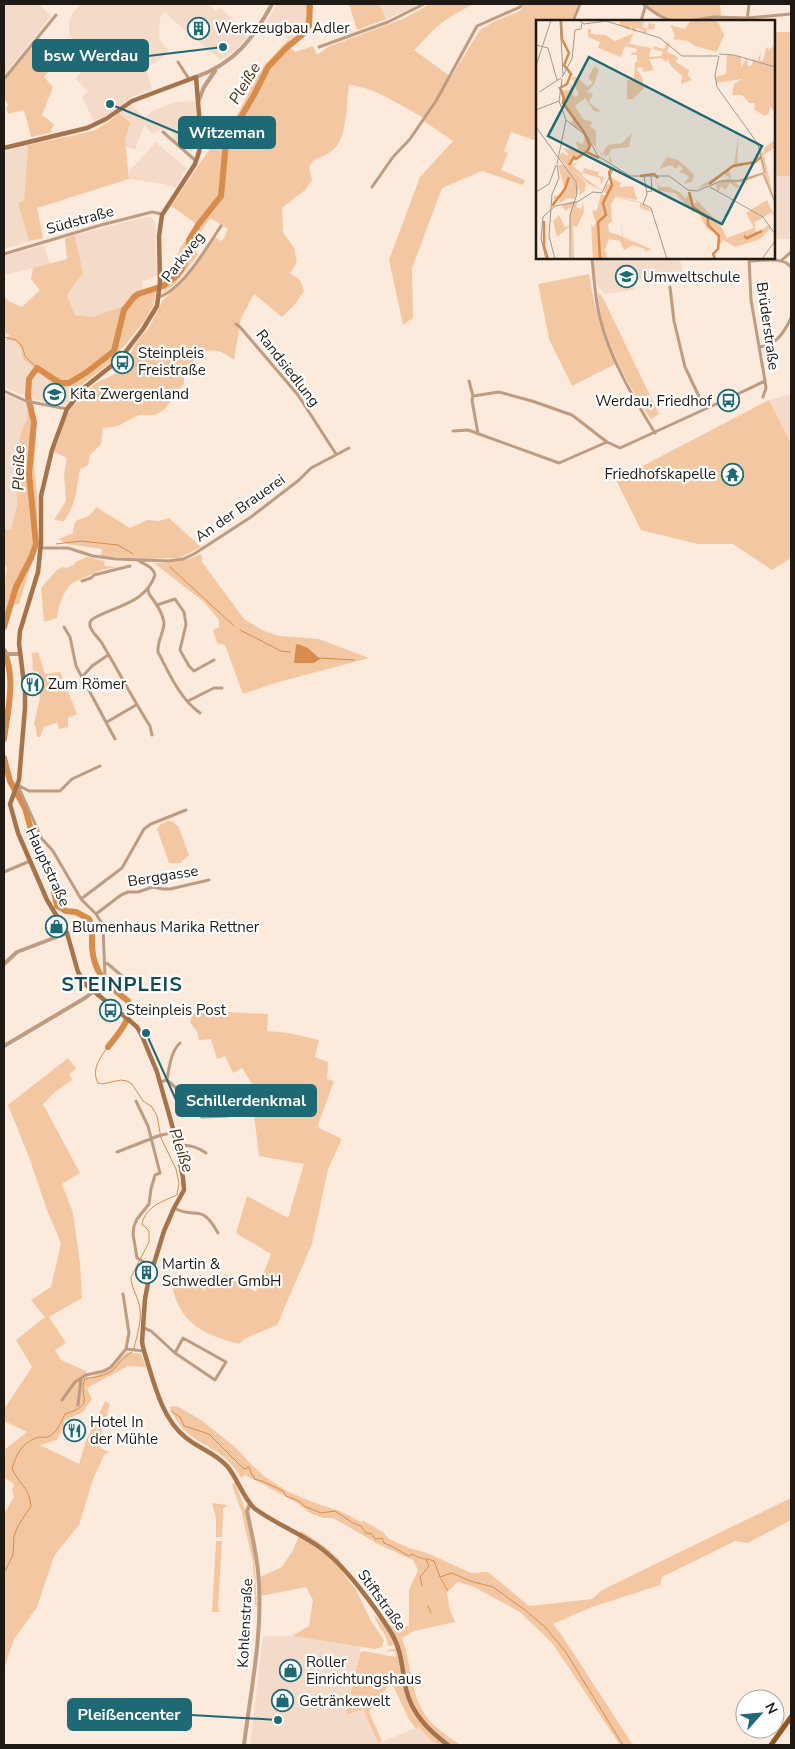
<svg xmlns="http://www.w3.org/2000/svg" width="795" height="1749" viewBox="0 0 795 1749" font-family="'Nunito Sans',sans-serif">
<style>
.built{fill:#f4dbc9}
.green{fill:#f4c7a3}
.water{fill:#d78c4b}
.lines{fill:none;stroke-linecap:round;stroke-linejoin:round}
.stream{stroke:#d78c4b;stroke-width:1}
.river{stroke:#d78c4b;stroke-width:6}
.minor{stroke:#be9c82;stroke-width:3}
.tertiary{stroke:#be9c82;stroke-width:4}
.secondary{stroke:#a5744c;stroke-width:4.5}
.primary{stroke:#925720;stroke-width:5}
.labels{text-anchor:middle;stroke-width:4.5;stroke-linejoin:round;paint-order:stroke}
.poi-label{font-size:15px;fill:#201a15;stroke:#fff;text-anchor:start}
.street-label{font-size:15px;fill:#201a15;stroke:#fff}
.water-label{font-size:16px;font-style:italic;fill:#4e2f14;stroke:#fff}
.district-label{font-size:20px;font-weight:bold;letter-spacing:1px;fill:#0f4c55;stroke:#fff}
.inset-river{fill:none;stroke:#d78c4b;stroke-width:2.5}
.inset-road{fill:none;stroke:#a4978c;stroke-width:1}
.view{fill:#1f6974;fill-opacity:0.15;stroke:#1f6974;stroke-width:2.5}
.inset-edge{fill:none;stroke:#201a15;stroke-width:2.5}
.leader{fill:none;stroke:#1f6974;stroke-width:2}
.callout-dot{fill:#1f6974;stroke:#fff;stroke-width:2}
.callout{fill:#1f6974;stroke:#1f6974;stroke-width:2}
.callout-label{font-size:16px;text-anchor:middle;font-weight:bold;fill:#fff}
</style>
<rect width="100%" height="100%" fill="#fceadc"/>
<path class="built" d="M4,4h35l12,12 -47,59z
M81,4h128l7,7 4,-3 15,13 -3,4 16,11 -14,15 -13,9 -38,-31 -18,-17 -5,6 -1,20 10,14 -23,17 6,20 -20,8 -24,18 -13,8 -13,-25 6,-7 -13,-12 13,-15 -9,-11 -10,-20v-11l4,-10z
M277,4h28l1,20 -8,12 -7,5 -25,-18z
M379,4h38l1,2 -32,13z
M195,101l3,33 -5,17 -3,1 -17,-14 1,-2 -4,-4 -8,-3 -9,5 -9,-9 -9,25 -10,-4v-5l5,-18 -11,-10 3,-3 9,-5 14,13 7,-7 24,-9z
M155,142l32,26 -12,20 -12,-4 -34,-5v-9l9,-8z
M28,145l-4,57 -6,2 11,37 -25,8v-97z
M774,176h17v63h-14l-1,-2h-2z
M145,217h5l5,5 2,54 -15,5 2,9 -7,3 -13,13 -32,11 -17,-2 -8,-20 16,-22 -8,-38z
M44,245l6,19 -46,11v-19z
M594,258h86l3,18 -48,3v11l-30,4 -10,-11z
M6,340l10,1 5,8 2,10 35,30 22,-3 -12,20 -36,-7 -26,-11 -2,-7v-40z
M4,394l24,10 -1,15 -7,16 -4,39 1,32 -6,24 -7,-1z
M791,394v49l-22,-43z
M263,1636h29l69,11 -15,68 17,-6 15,34 41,-16 18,18h-187z"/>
<path class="green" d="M305,4h7v20l-11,15 -10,9 4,4 18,-6 4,9 11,-8 77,-29 25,-14h44c-12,6 -24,12 -35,21 -9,7 -16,17 -25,25l37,27 29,-47 15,-9 25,-10 4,-7h54l-7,17h-33l-1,120 -26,-9 -7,19 4,2 -7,17 24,10 -2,5 -41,-14 -40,17 -30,80 1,50 -10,7 -14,-65 31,-83 33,-36 -31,-21 2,-2c-24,-13 -48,-30 -75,-33 -3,19 -1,50 -15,64 -10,10 -17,5 -25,18l3,13 -7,10 -23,18 1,24 11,16 3,14 -7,11 10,7 4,11 -8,12 -14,14 -28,-23 -13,24 -7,42c-14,-11 -21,-11 -37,-7l-6,14 -7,7v9l-20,27 -9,5h-16l-21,11 -15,2 -2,16 -11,11 -2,10 -8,4c-4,21 -3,34 -16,52l-10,-1 12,-19 -2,-27 3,-16 -15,-7 6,-9 6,-21 7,-13 25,-25 31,-15 2,-10 7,-15 14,-17 13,-26 28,-28 24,-35 6,4 3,-3 4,-9 -18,-11 -17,25 5,12 -24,30 -10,7 1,-10 10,-18 5,-16 17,-24 -26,-18 38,-56 -4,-27 22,12 34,-66 27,-29 3,1c14,-10 16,-20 14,-37z
M349,4h30l7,15 -29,11z
M646,4h74l1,11 -1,2c-17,2 -42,10 -59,1 -5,-3 -10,-9 -15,-12z
M774,32h17v144h-17z
M30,48l22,19 -8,10 9,10 -11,28 12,9 -4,9 -19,4 -7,-27 -16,4 -2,-6 2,-2 -2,-6 -2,1v-20z
M119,113l11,10 -5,18 4,38 -92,29 6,30 -14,3 -11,-38 6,-2 4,-56 65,-14 14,-8z
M75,235l8,38 -16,22 8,20 17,2 32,-11 13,-13 20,-7 -4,20 -8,14 -34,42 -31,24 -22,3 -35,-30 -2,-10 -5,-8 -10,-1 4,-5 -6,-2v-37l4,5 14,6 18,-17 -9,-11 2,-11 34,-9 -2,-21z
M589,274c5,34 13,59 26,90l-43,22 -23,-47 -11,-55z
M598,292l5,6 56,116 -8,5c-22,-30 -53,-90 -53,-127z
M769,400l22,43v115l-19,12 -39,-26h-35l-57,-14 -25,-50z
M28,404l5,1 3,29 -2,34 3,27v51l-18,58 -7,1 -8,22v-42l3,-17 -3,-5v-34l7,1 6,-25 -1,-31 4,-39 7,-16z
M96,507l34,21 17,-8 12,1 10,-3 32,29 -22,11 -33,1 -45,-3 1,-7 -36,-5 -7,-5 14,-6c1,-19 9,-11 18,-19 2,-2 3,-4 5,-7z
M200,554l2,2v6l42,57 20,12 15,5 40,3 50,19 -90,24 -36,12 -18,-49 -8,-2 -4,-13 6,-3v-7l-15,-18 -50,-39c17,0 30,-1 46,-9z
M87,557l18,4 -1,5 14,1 -17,3 -29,13c-9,8 -14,24 -15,35l-13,4 -3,-34 16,-18 6,-3 3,1 8,-3 1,-3z
M38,652l7,22 15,-2 17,42 -9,4v9l-9,2 -2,-6 -13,4 -4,10h-3l-1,-9 -2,-4 6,-27 -1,-25 -6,-1 -1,-18z
M168,821l5,1 5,4 11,29 -9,8h-11l-12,-34 4,-5z
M225,1012l43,2 -1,17 22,2 30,7 -4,17 13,5 -1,17 7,2 -16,44 1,3 23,11 -14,30 -16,75 -35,81 -33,14 -5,5c-36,-10 -58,-19 -67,-58l22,-7 12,13 -7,-18 17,10 9,-10 31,18 15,-38 -35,-21 11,-37 41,22 16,-54 -45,-8 -5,-41 19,2 -31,-49 -9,5 -8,-17 -8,3 -6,-20 -12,1 -2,-8 -7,-10 3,-9z
M68,1058l8,11 -7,5 3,6 -16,11 -13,13 37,69 -18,11 11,29 7,50 2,35 -33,19 17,26 -11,7 6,10 25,11 2,7c19,-7 25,-12 39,-26l14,2 5,13 -18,-1 -41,22 5,11 -9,13 -19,9v5l-7,14 -17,5 39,19 7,-23 19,-40 5,3 -10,34v10l9,4 -5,3 -11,24 -14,46 -25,31 -17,51 -23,32 -10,30v-155l10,-17 -2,-7 2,-6 -10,-6v-28l23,-18 -23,-11v-12l28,-42 -16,-27 29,-23 -14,-17 20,-13 10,-44 -14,-33 -18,-53 -21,-52z
M177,1406l24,14 34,27 17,18 13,12 22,14 25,11 28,9 21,11 3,-1 19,11 6,7 20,9 18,5 44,20 17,-1 41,34 63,-7 10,-9 189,-92v22l-43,23 -13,-2 -73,36 -2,8 -68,22 -39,17 8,10 72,111h-13l-67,-101 -33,-32 -46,-25 -16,-5 -11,10 2,15 6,15 -41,9 -12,7c2,7 5,15 6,22 8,45 12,60 53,85 -27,0 -24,3 -42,-18l-3,2 -8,-11 -14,-31 -6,-1 -19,26 13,29 -4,2 -15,-34 -17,6 14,-62 3,-2 33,6 -1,-6 -10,1 6,-3h4l-1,-4 -6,1c0,-12 -12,-20 -14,-32l9,11c-14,-23 -29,-51 -50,-70 -10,-9 -21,-15 -33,-22l1,-2 22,14 14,12 51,67 7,3 14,-1v-36l9,-20 -5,-10 -33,-15 -47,-27h-10l-13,-5 -14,-11 -51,-27 -4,3c-17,-30 -35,-28 -57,-48 -6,-7 -11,-15 -15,-23z
M235,1482l9,24 10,46 3,55 -2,-2 -2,-42 -11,-50 -10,-28z
M212,1503l15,2 -4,4 -1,28h-6v-19z
M299,1536l28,19 12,12 17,23 15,31 13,19 -2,7 -7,2 -83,-13 17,-10 4,-26 -7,-13 -46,9v-19l22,-10 11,-17z
M216,1541h6l-4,67 2,4h-8z"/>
<path class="water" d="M298,644l10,4 12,11 -6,4h-20l2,-18z"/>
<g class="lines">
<path class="stream" d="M4,337l12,3 6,6 3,10 12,12
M56,544l25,-3 37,4 15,9
M170,567l64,59
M240,630l41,21 9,1
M319,658l35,2
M108,1047c-8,10 -17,23 -10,36l4,1 19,-4 6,1 5,3 11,17 9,6 5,9 4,22 15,31 3,14 -2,12c-14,6 -32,12 -35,29l7,7v11l-18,35c0,10 6,18 8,27 4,14 -2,31 -5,44
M171,1411l9,6 4,9 25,8 35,35 5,-2 3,8 2,1v3l8,2 21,10 3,5 13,5 5,5 17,7 14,-2 18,12 8,3 5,7 6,1 3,5 7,-1 2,5c11,4 15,8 25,13l3,-2c7,5 14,4 22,7l6,16 12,-4 18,8 23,6 32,23 20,17 20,24 58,94
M4,1573l9,-18 1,-19 4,-10 13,-20c-2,-20 -13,-22 -19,-38 5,-14 9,-24 24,-30 4,-2 9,0 12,-1 9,-4 13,-15 17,-23 33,-10 12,-18 20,-35 9,-2 23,-3 30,-11 6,-8 8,-10 17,-16
M441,1579l7,12
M422,1586l-2,-9 9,-11 -3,-7
M428,1606l3,7"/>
<path class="river" d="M4,627l12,-40 15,-29 5,-14 -7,-70 5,-52 -6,-25 1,-18 8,-11 23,15h9l18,-11 27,-21 10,-41 10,-13 4,-3 25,-8 12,-9 6,-7 8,-16v-14l9,-15 23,-29 5,-54 28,-47 14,-28 18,-19 16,-13 7,-9 1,-22
M4,651c12,27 4,59 0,88
M4,758l6,23 15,27 12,43 12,14 3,9 2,18 3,14 9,5 10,1 13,7c4,9 3,18 3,28 2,28 15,37 36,54 6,17 -11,34 -20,46"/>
<path class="minor" d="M643,4c11,8 17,14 31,17
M573,21l7,-17
M641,21l5,-17
M690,21l23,-4 34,1 44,-4
M747,21l2,-17
M319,47l69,-25 36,-18
M178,62l11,17
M4,79l52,-64
M163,132l33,29
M372,187l21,-30 17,-18 26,-38 41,-75 43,-19 2,-3
M4,254l97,-29 51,-13 10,2
M592,258c2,20 3,41 8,60 10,41 33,79 55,115
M749,258l2,42 14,81 1,7 -3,9
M782,260l9,-8
M749,261c12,0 34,-5 42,6
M670,287l4,34 11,46 20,42
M159,297c24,-8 48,-50 62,-71
M236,324l4,3 58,68 38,59
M759,347c17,-2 25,-14 32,-29
M469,381l4,15 -1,4 6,34
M4,391l22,10 41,8
M473,396l26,-4 33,9 40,14 35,27 13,6 107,-49 38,-18
M453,431l15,-1 91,33 48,-21
M41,548h27l25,8 23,3 53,2 14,-2 11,-5 57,-37 48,-37 12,-12 38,-20
M139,561c7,4 14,6 16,14 -9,27 -36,30 -59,42 -4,2 -7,4 -6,9 1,6 10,13 13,19 16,27 30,54 47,81l2,9
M82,581l9,-3 3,-3 36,-9
M148,589l1,5c6,8 15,20 15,30 -1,10 -7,18 -6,28 11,21 22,47 42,61
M157,605l18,-6 9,13 2,12 -6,26 9,16 5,5 20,-11
M64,627l6,10 6,29 39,73
M82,677l10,-11 16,-11
M188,701l26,-13h8
M107,722l29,-17
M18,785l11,6h31l12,-12 28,-13
M18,786l24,53 11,12 28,48 15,15 7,11 2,53 -1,7 -6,11
M4,872l26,-11
M81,899l41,-31 22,-39 7,-5 35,-14
M96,914l25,-19 7,-3h10l15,-5 10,2h7l39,-9
M105,963l3,1 14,12 7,2
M167,1080c2,-12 4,-29 13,-37
M160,1082l7,-2c14,10 21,26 35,37l26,-1 9,-18
M136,1101l12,25 12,47 -5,2 -4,14 -2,15 -12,15 -3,7 -1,8 4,24 16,9
M177,1146c10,-2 20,1 29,7
M117,1152l41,-16 16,-4
M174,1208c23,12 27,-6 44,25
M123,1294l6,39 -3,16
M144,1328l7,3 24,22 40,27 11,-18 -43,-24 -8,15
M62,1400l13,-18 11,-7 18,-4 7,-4 15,-18 18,2
M78,1405l3,-27"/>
<path class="tertiary" d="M196,77c39,-14 57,-38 76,-73
M198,102l6,-15 11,-16
M4,654h15
M4,964l13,-12 50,-19
M4,1046l81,-48 8,-6
M244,1745c7,-57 20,-116 14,-174 -2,-20 -7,-40 -11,-60l3,-7"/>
<path class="secondary" d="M4,148l83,-20 19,-9 26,-18 64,-24 5,62 -2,13 -4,12 -33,51 -3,21 1,47 -3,23 -14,23 -23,30 -35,28 -18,22 -15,41 -11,46v47l-3,29 -18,59 -1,12 6,49v16l-6,72 -9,24 8,29 29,67 20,33 11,39 8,13 43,35 8,7 5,9 15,36 17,60 9,46 1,12 -10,18 -10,23 -16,52 -3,16 -3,43 2,9c9,28 17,67 41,86 13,11 30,16 42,29 11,13 15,30 27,42 21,16 47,25 68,41 24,18 54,59 70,85 10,17 10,36 14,55 6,25 22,41 42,56"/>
<path class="primary" d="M771,1745l20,-28"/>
</g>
<defs>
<symbol id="building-ring" viewBox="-11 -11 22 22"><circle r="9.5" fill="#fff" stroke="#1f6974" stroke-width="1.5"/><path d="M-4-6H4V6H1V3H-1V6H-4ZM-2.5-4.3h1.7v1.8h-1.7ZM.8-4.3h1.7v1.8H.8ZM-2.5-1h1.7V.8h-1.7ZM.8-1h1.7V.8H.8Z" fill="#1f6974"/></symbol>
<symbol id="school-ring" viewBox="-11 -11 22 22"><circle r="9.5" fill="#fff" stroke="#1f6974" stroke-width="1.5"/><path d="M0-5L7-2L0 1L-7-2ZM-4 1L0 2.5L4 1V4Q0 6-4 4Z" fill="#1f6974"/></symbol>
<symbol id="bus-ring" viewBox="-11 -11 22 22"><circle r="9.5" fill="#fff" stroke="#1f6974" stroke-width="1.5"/><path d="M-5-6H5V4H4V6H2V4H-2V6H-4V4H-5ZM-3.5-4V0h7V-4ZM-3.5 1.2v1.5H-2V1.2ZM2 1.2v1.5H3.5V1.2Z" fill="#1f6974"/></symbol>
<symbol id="temple-ring" viewBox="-11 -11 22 22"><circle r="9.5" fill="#fff" stroke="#1f6974" stroke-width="1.5"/><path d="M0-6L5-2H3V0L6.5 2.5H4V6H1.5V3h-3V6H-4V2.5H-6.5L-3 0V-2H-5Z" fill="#1f6974"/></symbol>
<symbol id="restaurant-ring" viewBox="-11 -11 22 22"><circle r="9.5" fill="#fff" stroke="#1f6974" stroke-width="1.5"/><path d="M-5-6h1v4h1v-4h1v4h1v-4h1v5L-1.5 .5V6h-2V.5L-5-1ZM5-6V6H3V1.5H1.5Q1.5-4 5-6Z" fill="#1f6974"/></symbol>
<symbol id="shop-ring" viewBox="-11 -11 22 22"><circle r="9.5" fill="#fff" stroke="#1f6974" stroke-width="1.5"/><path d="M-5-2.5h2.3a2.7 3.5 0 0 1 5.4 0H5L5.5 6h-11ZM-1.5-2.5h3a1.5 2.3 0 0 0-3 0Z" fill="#1f6974"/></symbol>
</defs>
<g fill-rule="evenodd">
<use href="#building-ring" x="186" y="16" width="25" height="25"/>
<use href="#school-ring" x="614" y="264" width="25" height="25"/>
<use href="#bus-ring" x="110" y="350" width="25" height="25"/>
<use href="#school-ring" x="42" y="382" width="25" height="25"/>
<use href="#bus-ring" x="716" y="388" width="25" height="25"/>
<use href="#temple-ring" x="720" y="462" width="25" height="25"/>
<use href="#restaurant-ring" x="20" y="672" width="25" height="25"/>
<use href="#shop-ring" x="44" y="914" width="25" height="25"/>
<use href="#bus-ring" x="98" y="998" width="25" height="25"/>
<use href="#building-ring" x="134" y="1260" width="25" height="25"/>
<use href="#restaurant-ring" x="62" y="1418" width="25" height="25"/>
<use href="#shop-ring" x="278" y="1658" width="25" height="25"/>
<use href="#shop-ring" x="270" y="1688" width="25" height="25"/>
</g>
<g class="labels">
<g class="poi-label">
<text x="215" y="33">Werkzeugbau Adler</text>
<text x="643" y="282">Umweltschule</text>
<text x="138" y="358">Steinpleis<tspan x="138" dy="17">Freistraße</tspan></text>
<text x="70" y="399">Kita Zwergenland</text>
<text x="712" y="406" text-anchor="end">Werdau, Friedhof</text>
<text x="716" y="479" text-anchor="end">Friedhofskapelle</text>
<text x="48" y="689">Zum Römer</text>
<text x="72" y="932">Blumenhaus Marika Rettner</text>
<text x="126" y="1015">Steinpleis Post</text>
<text x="162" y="1269">Martin &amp;<tspan x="162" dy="17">Schwedler GmbH</tspan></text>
<text x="90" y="1427">Hotel In<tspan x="90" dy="17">der Mühle</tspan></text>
<text x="306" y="1667">Roller<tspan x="306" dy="17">Einrichtungshaus</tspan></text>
<text x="299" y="1706">Getränkewelt</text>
</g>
<g class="street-label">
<text transform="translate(80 220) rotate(-16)" y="5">Südstraße</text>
<text transform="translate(183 257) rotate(-52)" y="5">Parkweg</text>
<text transform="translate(768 326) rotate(82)" y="5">Brüderstraße</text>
<text transform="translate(288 368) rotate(52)" y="5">Randsiedlung</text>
<text transform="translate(240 508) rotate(-35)" y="5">An der Brauerei</text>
<text transform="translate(48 867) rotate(65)" y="5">Hauptstraße</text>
<text transform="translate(163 876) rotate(-9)" y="5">Berggasse</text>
<text transform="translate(382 1600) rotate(54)" y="5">Stiftstraße</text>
<text transform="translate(245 1623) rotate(-87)" y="5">Kohlenstraße</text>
</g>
<g class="water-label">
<text transform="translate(244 83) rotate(-59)" y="6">Pleiße</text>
<text transform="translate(18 468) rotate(-89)" y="6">Pleiße</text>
<text transform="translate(182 1150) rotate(71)" y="6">Pleiße</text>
</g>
<g class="district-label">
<text x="122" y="991">STEINPLEIS</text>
</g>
</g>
<g transform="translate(536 20)">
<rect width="239" height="239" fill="#fceadc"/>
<path d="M85,0l23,2 -2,5 5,2 2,-6 6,1 -1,6 -7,-1 -1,5 -9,-7 -1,5 -4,-1v-6l-3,5 -10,-5zM155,0h23l5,4 5,11 -7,17 -22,-6 -7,-5 -15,-2 2,-4 -5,-10 15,4zM237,0l2,91 -5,-4 -1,6 -4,3 -11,-6 1,-7h-6l-7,-8h-10l2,-11 8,-5 -26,4v-6l10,-3 1,-20 14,3v10l6,-9 1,8 4,-1 1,-6 5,2 3,-11 -1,10 3,1 3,-13 3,-1 -1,4 5,-5zM52,9h3v5l14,1 10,6 19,-8 -5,10h-4l26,5 -2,9 12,-1 2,-4 -10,-3v-3l11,3 3,-7 3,2 -3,8 11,5 -2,5 13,8 -1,5 4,5 -11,4 1,-8 -11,-10 -3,-7 -2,3 -5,-4 -12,1 5,11 -11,2 -1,-5 -6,1 6,9 2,11 -11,11h-6v-19h7l1,-18h2v-7h-6l1,-3 4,1 1,-4 -12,-3 -4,11 -23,-9 2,-6 -12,-5zM58,47l5,2 -5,15 -7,8 6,2 -4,8 12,10 -7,-1 -9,-13 -10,8 8,13 10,3 -3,4 6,5v16l7,8v2l-22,-29 -3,2 -7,-8 2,-2 -10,-16 -3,-14h10l1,-8 3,15 5,-2 -7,-17 3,-2 13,11 5,-5 -5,-4zM203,111l-2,32 19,-1 -4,5 -1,-4 -22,6 2,10 5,1 27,-8 -4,-18 3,-3 2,3v-6l11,-8v7l-11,8 11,49 -13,-29 -15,6v5l-2,-6 -10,3 5,3 -4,2 -6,-5 -5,7 -4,-4 -2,5 -12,-3 11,2 -3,-7 15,-5 -6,-4 -17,12 -11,3 38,-24zM96,113l-3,14 -18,2 -2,5 3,9 -3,-1v-8l-4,3 -2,-5 5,-7 14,-2zM49,115l5,15 -8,2 -7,8v-3l-4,7 7,-1 -5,3 9,8 2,-6 15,4 -1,3 6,3 -3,7 -1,-7 -17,-5 -1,3 21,15 -14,-7 -17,-15 14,14 -1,8 -6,5 1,-9 -6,12 -6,-1v-8v8l-8,5 -1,-5 -6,7 1,-9 5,-1 5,-8 -6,-22h7l10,12 -16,-20 3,-5 5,4 1,-2 -5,-6 16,2 -4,-9 8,3zM131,137l11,3 9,8 7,7 -2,7 -8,2 5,-8 -10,-4 4,-3 -4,-4 -3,4 -4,-4 -13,4zM76,158l9,5 -2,4 14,-1 4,14 -25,-5 31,8 9,9 -12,-4v-5l-25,-6 -4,8 1,17 -4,2 1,8 13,4 -1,-13 2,14 28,12 -6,3v-3l-12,-4 -9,5 -4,-9 -11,-2 -5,12 3,1 -1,7h-13l-2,-35 2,3 3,-4 -4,-12 5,-1 4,-16 6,2 -3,-5 3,-7 5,1zM121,163l3,4h9l12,6 4,6 6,-8 3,13 3,-2 -4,-6 27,29 7,13 27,-10 -8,-15 21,-13 7,15 -3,-2 -16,9v7l2,4 11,-8 3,3 -11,11 -15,5 -10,3 -12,-7 -4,8 -1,-15 -11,-4 -10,-19 -5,3v-7l-3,2 -14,-15 -17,-2zM36,181l6,1 -2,5 5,2 2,-6 1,9 -7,15 -4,-1 1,33 -3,-2 -1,-31 -13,11 -4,-16 6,-6 6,12 4,-1 2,-19 -5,4 -5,-5z" fill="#f4c7a3"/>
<path class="inset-river" d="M25,0l1,19 7,14 -5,12 7,9 -4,10 -7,4 4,10 -1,5 21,29 6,14 -3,6 12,6M33,145l5,-8 2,2 11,-8M104,156l14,-2 4,4M173,164l24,-18 22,-4 6,-5M153,172l4,15 15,11v7l11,11 -1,13 -5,5 2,5M16,186l13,-17 4,-12M8,201v25l4,13M208,216l3,2 15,-7M64,239l-2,-37 8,-7 -3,-12 9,-18 -3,-12 2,-5"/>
<path class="inset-road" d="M24,0l3,55M43,0l5,4 22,-3 54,17 22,18h36M0,25l12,3 9,32M183,34l15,1 41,12M183,36l-4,19 2,12 41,57 7,29M0,46l15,-46M26,57l10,-18 3,-29 6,-1 1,-6M26,59l-3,22 7,19M3,72l22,-14M0,90l23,-9M0,107l40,55 1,12 -7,21v44M21,144l9,-44 21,16 11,20 32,20h39l19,14 9,1 24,-10h19l24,-8M228,155l11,27M108,156l3,18 -4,10 8,4 16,51M174,167l53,30 12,17M0,172l13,-8 7,-19M110,172l6,-1 -1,-14M10,239l-5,-21 2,-21 12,-11 22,-4 16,-10 9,1 12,-26M19,239l-6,-23 3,-42 7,-16 -2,-13M226,239l13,-18"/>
<path class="view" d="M53,37l173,89 -40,78 -174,-88z"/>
<rect width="239" height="239" class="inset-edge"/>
</g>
<path class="leader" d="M223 47L148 56M110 104L179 133M146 1033L176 1100M278 1720L191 1715"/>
<g class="callout-dot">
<circle cx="223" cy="47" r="5"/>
<circle cx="110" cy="104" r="5"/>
<circle cx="146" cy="1033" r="5"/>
<circle cx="278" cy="1720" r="5"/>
</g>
<g class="callout">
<rect x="33" y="40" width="115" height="31" rx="5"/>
<rect x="179" y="117" width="96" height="31" rx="5"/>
<rect x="176" y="1085" width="140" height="31" rx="5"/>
<rect x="68" y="1699" width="123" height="31" rx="5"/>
</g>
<g class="callout-label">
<text x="91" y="61">bsw Werdau</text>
<text x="227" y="138">Witzeman</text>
<text x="246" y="1106">Schillerdenkmal</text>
<text x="129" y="1720">Pleißencenter</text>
</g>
<rect width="795" height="1749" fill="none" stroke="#201a15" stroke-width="10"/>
<g transform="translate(760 1714) rotate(63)"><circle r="24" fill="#ffffff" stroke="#a6a3a1"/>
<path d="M0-4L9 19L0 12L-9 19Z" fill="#1f6974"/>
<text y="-8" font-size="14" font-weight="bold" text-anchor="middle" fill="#201a15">N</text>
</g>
</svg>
